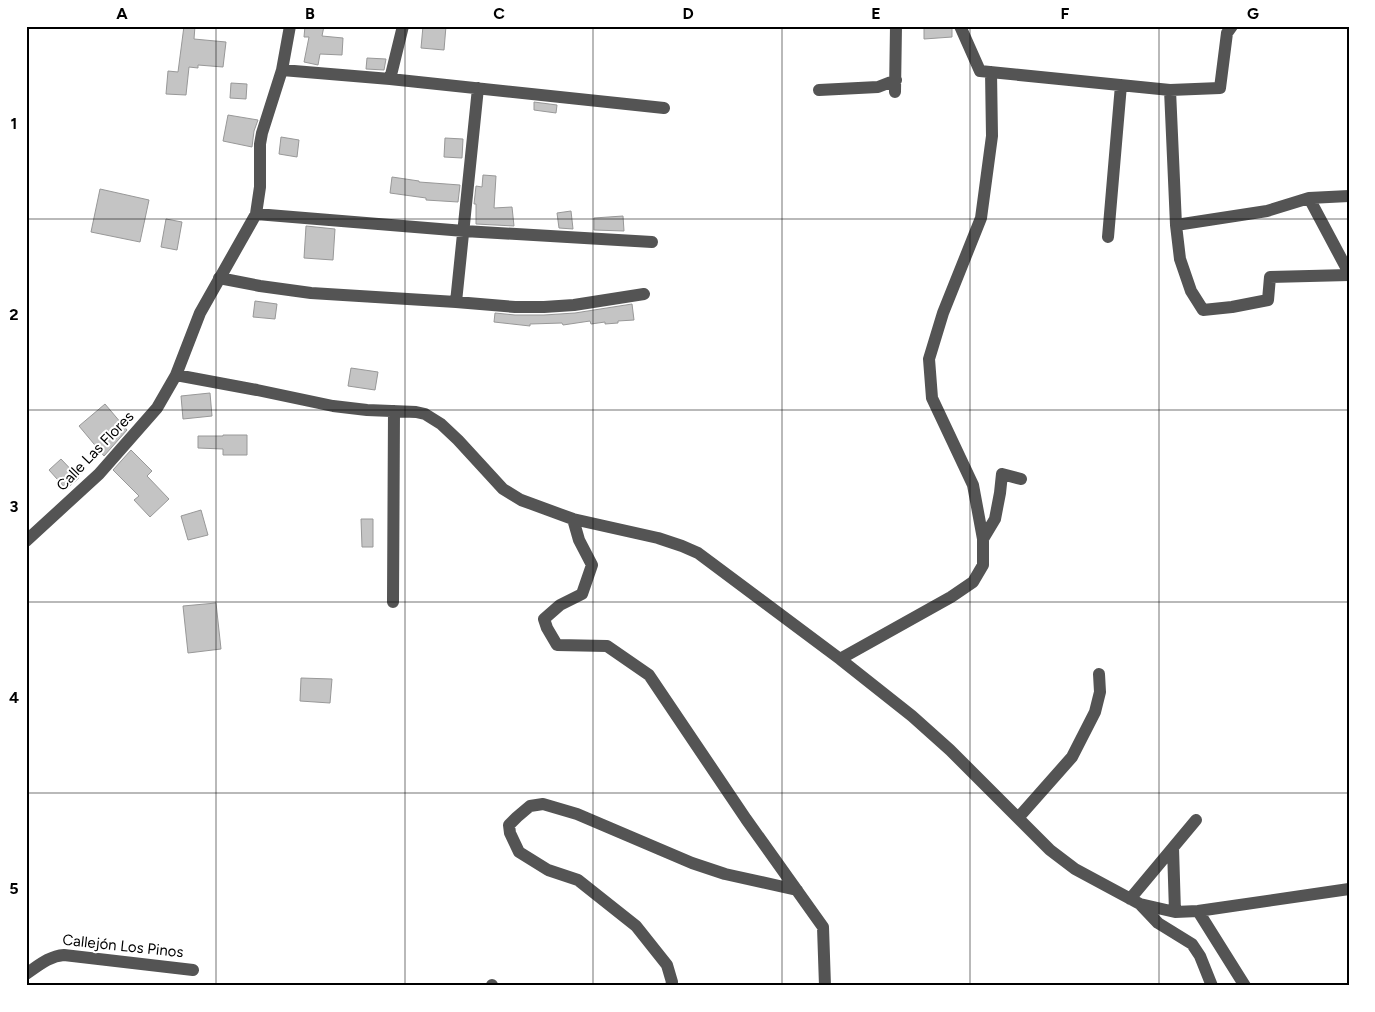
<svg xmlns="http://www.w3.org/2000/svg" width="1375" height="1012" viewBox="0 0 1375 1012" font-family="Figtree,sans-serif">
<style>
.building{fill:#c4c4c4;stroke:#989898}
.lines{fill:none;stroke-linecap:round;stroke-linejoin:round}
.minor{stroke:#545454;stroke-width:12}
.grid{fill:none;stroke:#000;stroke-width:1;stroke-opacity:0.55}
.labels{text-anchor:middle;stroke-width:4;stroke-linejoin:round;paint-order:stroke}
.street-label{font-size:15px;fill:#000;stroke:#fff}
.neatline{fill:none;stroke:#000;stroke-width:2}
.grid-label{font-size:16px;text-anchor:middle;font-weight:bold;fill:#000}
</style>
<rect width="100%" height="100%" fill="#fff"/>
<path class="building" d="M184,26h11l-1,13 32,3 -3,25 -25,-2v3l-9,-1 -3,28 -20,-1 2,-23 10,1z
M305,26h19l-2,10 21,2 -1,17 -22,-1 -2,11 -14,-3 5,-25h-5z
M423,26h23l-2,24 -23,-2z
M924,26h28v11l-28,2z
M367,58l19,1 -2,11 -18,-1z
M231,83l16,1 -1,15 -16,-1z
M534,102l23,3 -1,8 -22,-3z
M228,115l30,5 -4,11 -2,16 -29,-6z
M281,137l18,3 -2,17 -18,-3z
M445,138l18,1 -1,19 -18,-1z
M483,175l13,1 -2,32 18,-1 2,19 -38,-2v-20h-2l2,-18 6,1z
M392,177l27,4v1l41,3 -2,17 -32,-2v-2l-36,-5z
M100,189l49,11 -9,42 -49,-10z
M571,211l2,18 -14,-1 -2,-15z
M623,216l1,15 -30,-1v-12z
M166,219l16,3 -5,28 -16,-3z
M306,226l29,3 -2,31 -29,-2z
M255,301l22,3 -2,15 -22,-2z
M632,304l2,16 -16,1v2l-13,1v-2l-14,2 -1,-3 -27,4 -1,-2 -32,1v2l-36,-4 1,-9 20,2h29l31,-2z
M351,368l27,4 -3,18 -27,-4z
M210,393l2,23 -29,3 -2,-23z
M105,404l22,26 -23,26 -25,-30z
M223,435h24v20h-24v-6l-25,-1v-12h25z
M131,450l21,21 -5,5 22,23 -19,18 -16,-17 5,-4 -26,-26z
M61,459l18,19 -13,11 -17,-19z
M201,510l7,25 -20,5 -7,-24z
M361,519h12v28h-11z
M216,603l5,46 -33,4 -5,-47z
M301,678l31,1 -2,24 -30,-2z"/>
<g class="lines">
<path class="minor" d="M960,26l20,45 190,19 6,135 91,-14 42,-13 40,-2
M282,70l108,9 274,29
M390,79l13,-53
M819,90l59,-3 18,-7
M1170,90l50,-2 7,-55 5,-7
M895,92l1,-66
M1309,198l40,75
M256,214l208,17 188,11
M1176,225l4,34 11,32 12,19 29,-3 36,-7 2,-23 79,-2
M1108,237l13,-152
M219,278l41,8 51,7 145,9 59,5h29l30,-2 70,-11
M456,302l22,-214
M176,375l81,15 76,16 34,4 49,2 9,2 16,10 17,16 45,49 18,11 52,19 85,19 24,8 16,7 142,106 72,57 38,34 100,100 25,19 65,35 35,8 23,-1 151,-22
M573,519l6,21 13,25 -10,29 -22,11 -16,14 3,9 10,17 50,1 42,29 97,144 77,108 2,59
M983,539l12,-20 5,-26 2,-19 19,5
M26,541l73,-67 58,-66 19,-33 24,-62 56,-99 4,-27v-43l2,-11 20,-63 8,-44
M393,602l1,-191
M840,659l111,-62 22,-15 10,-17v-26l-10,-54 -41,-87 -3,-39 14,-46 38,-95 11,-82 -1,-64
M1018,818l54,-61 23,-45 5,-20 -1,-18
M1173,848l2,64
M1130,899l66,-79
M1140,904l18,19 34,21 8,12 12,30
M1198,911l47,75
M26,974c12,-8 23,-18 38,-19l129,15
M492,985v1
M671,986l1,-4 -5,-17 -31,-39 -58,-46 -30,-10 -29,-18 -9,-19 -1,-8 8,-8 13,-11 13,-2 34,10 115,49 33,11 72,16"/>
</g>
<path class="grid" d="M216,26v960M405,26v960M593,26v960M782,26v960M970,26v960M1159,26v960M26,219h1323M26,410h1323M26,602h1323M26,793h1323"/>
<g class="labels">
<g class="street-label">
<text transform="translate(95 451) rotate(-46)" y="5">Calle Las Flores</text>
<text transform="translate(123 946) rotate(6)" y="5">Callejón Los Pinos</text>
</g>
</g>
<rect width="1375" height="1012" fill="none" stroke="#ffffff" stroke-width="55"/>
<rect x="28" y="28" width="1320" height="956" class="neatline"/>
<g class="grid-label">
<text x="122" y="19">A</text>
<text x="310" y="19">B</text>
<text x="499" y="19">C</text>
<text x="688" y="19">D</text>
<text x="876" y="19">E</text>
<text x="1065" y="19">F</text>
<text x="1253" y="19">G</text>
<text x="14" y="129">1</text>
<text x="14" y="320">2</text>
<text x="14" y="512">3</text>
<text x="14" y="703">4</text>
<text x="14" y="894">5</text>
</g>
</svg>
